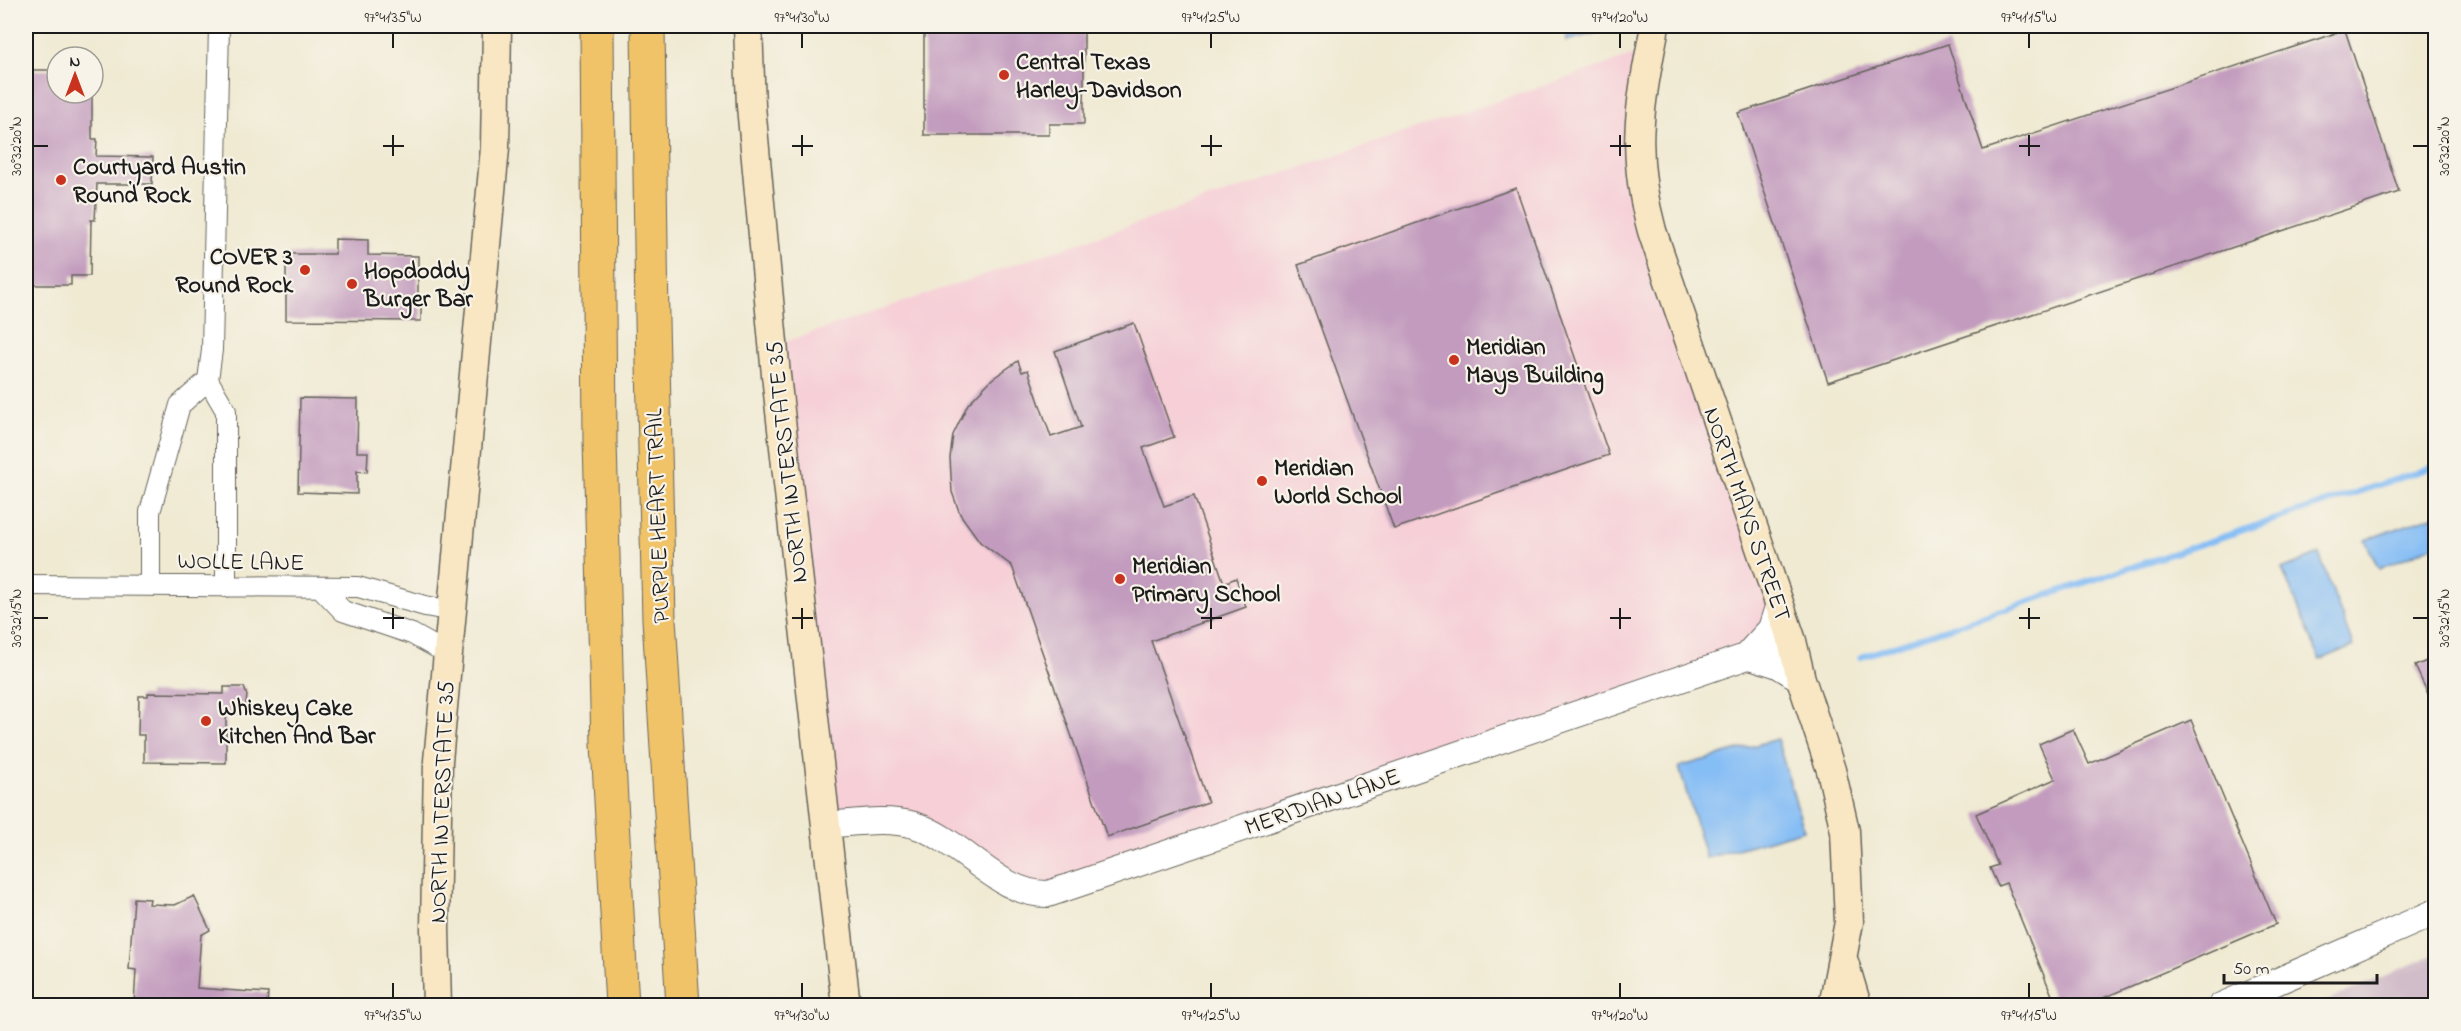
<svg xmlns="http://www.w3.org/2000/svg" width="2461" height="1031" viewBox="0 0 2461 1031" font-family="'Indie Flower',sans-serif">
<style>
.built{fill:#f6cfd7}
.industrial{fill:#d1bdc9}
.water{fill:#85bdf5;stroke:#506c88;stroke-width:1.5}
.lines{fill:none;stroke-linecap:round;stroke-linejoin:round}
.stream{stroke:#85bdf5;stroke-width:6}
.building{fill:#c29bbe}
.minor-casing{stroke:#66645c;stroke-width:22}
.tertiary-casing{stroke:#66645c;stroke-width:28}
.secondary-casing{stroke:#66645c;stroke-width:31}
.motorway-casing{stroke:#66645c;stroke-width:35}
.minor{stroke:#fff;stroke-width:20}
.tertiary{stroke:#fff;stroke-width:26}
.secondary{stroke:#f9e7c3;stroke-width:28}
.motorway{stroke:#f1c369;stroke-width:33}
.ticks{fill:none;stroke:#1c1c1c;stroke-width:2}
.poi-dot{fill:#c8321e;stroke:#f7f3e8;stroke-width:2}
.labels{text-anchor:middle;stroke-width:4.5;stroke-linejoin:round;paint-order:stroke}
.poi-label{font-size:24px;font-weight:bold;fill:#1c1c1c;stroke:#f7f3e8;text-anchor:start}
.street-label{font-size:24px;fill:#1c1c1c;stroke:#f7f3e8}
.neatline{fill:none;stroke:#1c1c1c;stroke-width:2}
.ticks-label{font-size:15px;text-anchor:middle;fill:#1c1c1c}
</style>
<rect width="100%" height="100%" fill="#f7f3e8"/>
<filter id="ink" filterUnits="userSpaceOnUse"><feTurbulence type="fractalNoise" baseFrequency=".0167" numOctaves="2"/><feDisplacementMap in="SourceGraphic" scale="12" xChannelSelector="R" yChannelSelector="G"/><feConvolveMatrix kernelMatrix="1 2 1 2 8 2 1 2 1" color-interpolation-filters="sRGB"/></filter>
<filter id="wash" filterUnits="userSpaceOnUse"><feTurbulence type="fractalNoise" baseFrequency=".008" numOctaves="4" result="noise"/><feDisplacementMap in="SourceGraphic" scale="24" xChannelSelector="R" yChannelSelector="G"/><feGaussianBlur stdDeviation="1.35" result="paint"/><feColorMatrix in="noise" values="0 0 0 0 0 0 0 0 0 0 0 0 0 0 0 0 0 1.4 0 .05"/><feComposite in="paint" operator="in"/></filter>
<g filter="url(#wash)">
<rect width="100%" height="100%" fill="#f0ead3"/>
<path class="built" d="M1640,53l-11,55 151,533 -740,249 -112,-63 -92,-8 -54,-476z"/>
<path class="industrial" d="M2435,954v51h-117z"/>
<path class="water" d="M1570,26h34l-1,5 -37,10z
M2435,515v30l-56,24 -14,-29z
M2319,554l34,92 -33,14 -38,-91z
M1777,739l27,91 -98,28 -27,-91z"/>
<g class="lines">
<path class="stream" d="M1861,657l575,-191"/>
</g>
<g id="blocks">
<path class="building" d="M924,26h160v98h-35v11h-125z
M2345,30l54,162 -571,190 -90,-269 210,-69 35,106z
M26,70h31v23h35v46h5l-1,17 57,1 -1,27h-55l-2,36h-4l-1,56h-19v9h-45l1,-165h-1z
M1516,188l93,267 -215,74 -96,-264z
M335,239l33,1v15l50,1v45h3v20l-135,-1v-66h49z
M1134,323l40,114 -31,11 21,58 30,-10 30,87 12,-5 10,29 -95,34 57,161 -101,35 -95,-271 -32,-24 -20,-28 -8,-22 -2,-34 3,-23 15,-31 24,-25 26,-18 4,11 6,-2 23,67 30,-10 -26,-76z
M300,398l58,1 -1,53h11l-1,20 -10,-1v23l-59,-2z
M2436,657v54l-21,-45z
M224,687h20l3,9 -3,18h-18v49l-82,-1v-27h-6l1,-39h9v-3l76,1z
M2191,720l85,204 -189,81h-31l-50,-122 -8,3 -8,-18 8,-3 -22,-51 79,-35 -16,-35 34,-15 16,35z
M194,896l16,34 -9,5 -4,53 71,5 -1,12h-133l2,-35 -7,-1 5,-71 16,1 -1,5 26,1z"/>
</g>
</g>
<g filter="url(#ink)">
<use href="#blocks" fill-opacity="0" stroke="#66645c" stroke-width="1.5"/>
<g class="lines">
<defs>
<path id="minor" d="M219,26l-7,324 -4,30 18,31v176
M26,585l332,2 67,19 28,5
M150,585v-73l30,-107 28,-25
M322,589l21,22 69,23 36,20"/>
<path id="tertiary" d="M1779,604l-8,25 -24,26 31,10 23,14
M826,825c28,-2 60,-8 88,0 47,14 83,70 134,69l744,-253
M2221,1006l215,-94"/>
<path id="secondary" d="M748,26l3,80 25,269 70,631
M1655,26c-15,79 -25,124 -3,205l140,410 9,38 30,91 14,61 4,91 -16,84
M1844,962l13,44
M437,1006l-2,-77 3,-168 57,-613 2,-122"/>
<path id="motorway" d="M597,26l3,415 8,303 14,262
M648,26l4,294 7,299 24,387"/>
</defs>
<use href="#minor" class="minor-casing"/>
<use href="#tertiary" class="tertiary-casing"/>
<use href="#secondary" class="secondary-casing"/>
<use href="#motorway" class="motorway-casing"/>
<use href="#minor" class="minor"/>
<use href="#tertiary" class="tertiary"/>
<use href="#secondary" class="secondary"/>
<use href="#motorway" class="motorway"/>
</g>
</g>
<path class="ticks" d="M393,33v15M802,33v15M1211,33v15M1620,33v15M2029,33v15M393,135v21M802,135v21M1211,135v21M1620,135v21M2029,135v21M33,146h15M383,146h21M792,146h21M1201,146h21M1610,146h21M2019,146h21M2413,146h15M393,608v21M802,608v21M1211,608v21M1620,608v21M2029,608v21M33,618h15M383,618h21M792,618h21M1201,618h21M1610,618h21M2019,618h21M2413,618h15M393,983v15M802,983v15M1211,983v15M1620,983v15M2029,983v15"/>
<g class="poi-dot">
<circle cx="1004" cy="75" r="6"/>
<circle cx="61" cy="180" r="6"/>
<circle cx="305" cy="270" r="6"/>
<circle cx="352" cy="284" r="6"/>
<circle cx="1454" cy="360" r="6"/>
<circle cx="1262" cy="481" r="6"/>
<circle cx="1120" cy="579" r="6"/>
<circle cx="206" cy="721" r="6"/>
</g>
<g class="labels">
<g class="poi-label">
<text x="1016" y="69">Central Texas<tspan x="1016" dy="28">Harley-Davidson</tspan></text>
<text x="73" y="174">Courtyard Austin<tspan x="73" dy="28">Round Rock</tspan></text>
<text x="293" y="264" text-anchor="end">COVER 3<tspan x="293" dy="28">Round Rock</tspan></text>
<text x="364" y="278">Hopdoddy<tspan x="364" dy="28">Burger Bar</tspan></text>
<text x="1466" y="354">Meridian<tspan x="1466" dy="28">Mays Building</tspan></text>
<text x="1274" y="475">Meridian<tspan x="1274" dy="28">World School</tspan></text>
<text x="1132" y="573">Meridian<tspan x="1132" dy="28">Primary School</tspan></text>
<text x="218" y="715">Whiskey Cake<tspan x="218" dy="28">Kitchen And Bar</tspan></text>
</g>
<g class="street-label">
<text transform="translate(786 462) rotate(-96)" y="8">NORTH INTERSTATE 35</text>
<text transform="translate(1748 514) rotate(71)" y="8">NORTH MAYS STREET</text>
<text transform="translate(657 516) rotate(-92)" y="8">PURPLE HEART TRAIL</text>
<text transform="translate(241 561) rotate(1)" y="8">WOLLE LANE</text>
<text transform="translate(1322 801) rotate(-19)" y="8">MERIDIAN LANE</text>
<text transform="translate(441 802) rotate(-88)" y="8">NORTH INTERSTATE 35</text>
</g>
</g>
<rect width="2461" height="1031" fill="none" stroke="#f7f3e8" stroke-width="66"/>
<g transform="translate(75 75)"><circle r="28" fill="#f7f3e8" stroke="#9f9d96" stroke-width="1.5"/>
<path d="M0-4.5L10 22L0 15L-10 22Z" fill="#c8321e"/>
<text y="-9" font-size="16" font-weight="bold" text-anchor="middle" fill="#1c1c1c">N</text>
</g>
<path d="M2224 974v9h153v-9" fill="none" stroke="#1c1c1c" stroke-width="3"/>
<text x="2233" y="974" font-size="18" fill="#1c1c1c" stroke="#f7f3e8" stroke-width="4.5" paint-order="stroke">50 m</text>
<rect x="33" y="33" width="2395" height="965" class="neatline"/>
<g class="ticks-label">
<text x="393" y="22">97°41'35"W</text>
<text x="802" y="22">97°41'30"W</text>
<text x="1211" y="22">97°41'25"W</text>
<text x="1620" y="22">97°41'20"W</text>
<text x="2029" y="22">97°41'15"W</text>
<text transform="translate(16 146) rotate(-90)" y="5">30°32'20"N</text>
<text transform="translate(2444 146) rotate(-90)" y="5">30°32'20"N</text>
<text transform="translate(16 618) rotate(-90)" y="5">30°32'15"N</text>
<text transform="translate(2444 618) rotate(-90)" y="5">30°32'15"N</text>
<text x="393" y="1020">97°41'35"W</text>
<text x="802" y="1020">97°41'30"W</text>
<text x="1211" y="1020">97°41'25"W</text>
<text x="1620" y="1020">97°41'20"W</text>
<text x="2029" y="1020">97°41'15"W</text>
</g>
</svg>
